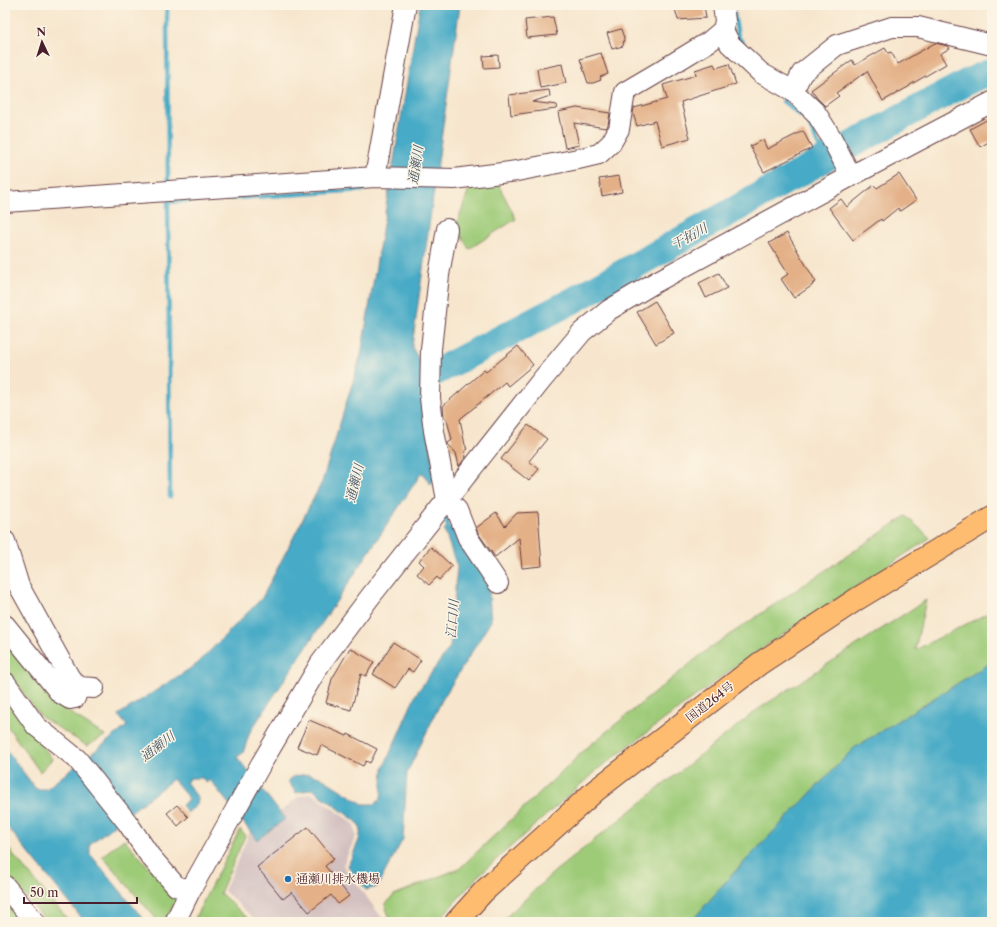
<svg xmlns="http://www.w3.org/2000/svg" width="997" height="927" viewBox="0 0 997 927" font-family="'Libre Caslon Text','Noto Serif JP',serif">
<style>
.industrial{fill:#d2bfc0}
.green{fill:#9ecb78;stroke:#747552}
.water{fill:#46aac6;stroke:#486478}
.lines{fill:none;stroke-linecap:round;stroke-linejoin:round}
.stream{stroke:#46aac6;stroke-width:4.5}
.river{stroke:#46aac6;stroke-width:27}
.building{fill:#e3b087}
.minor-casing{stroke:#643d43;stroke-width:22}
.highway-casing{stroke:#643d43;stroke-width:24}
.minor{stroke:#fff;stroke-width:20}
.highway{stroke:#febc70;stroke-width:22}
.poi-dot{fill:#1f6fb2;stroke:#fcf5e5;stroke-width:1.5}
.labels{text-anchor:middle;stroke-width:3;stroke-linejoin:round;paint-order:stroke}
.street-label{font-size:12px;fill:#4a1f2b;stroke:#fcf5e5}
.poi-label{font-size:12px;fill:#4a1f2b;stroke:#fcf5e5;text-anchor:start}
.water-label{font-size:13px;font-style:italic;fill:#485769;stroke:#fcf5e5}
</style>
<rect width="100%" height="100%" fill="#fcf5e5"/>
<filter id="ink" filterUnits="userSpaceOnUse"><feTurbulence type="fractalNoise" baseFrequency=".025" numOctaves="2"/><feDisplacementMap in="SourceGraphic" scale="8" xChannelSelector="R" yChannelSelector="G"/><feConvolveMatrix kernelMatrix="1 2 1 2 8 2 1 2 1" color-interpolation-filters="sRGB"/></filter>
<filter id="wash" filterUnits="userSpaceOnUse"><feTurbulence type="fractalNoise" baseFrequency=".012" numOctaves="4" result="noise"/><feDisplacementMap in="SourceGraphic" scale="16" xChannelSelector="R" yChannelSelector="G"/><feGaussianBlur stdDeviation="0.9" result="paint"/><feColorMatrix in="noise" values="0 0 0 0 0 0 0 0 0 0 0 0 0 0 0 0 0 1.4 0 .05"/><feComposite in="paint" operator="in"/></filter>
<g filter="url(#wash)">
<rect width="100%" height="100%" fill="#f7e6cd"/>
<path class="industrial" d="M311,793l43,31 2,12 -13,29 42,57h-127l-34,-31 26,-59 8,8 27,-21 -5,-7 18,-15z"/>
<path class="green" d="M484,181l13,1 19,37 -47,30 -13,-23 13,-37z
M906,516l24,22 -183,120 -149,111 -119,106 -42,47h-46l-6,-17 9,-10 66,-27 129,-122 118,-96z
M926,600l-11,50 77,-39v51l-138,86 -127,132 -36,42h-190l53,-50 203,-162z
M5,641l50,62 50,33 -18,10 -47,-30 -31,-43 -4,-8z
M5,693l47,66 -12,13 -35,-49z
M240,829l5,7 -25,57 32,29h-59z
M124,839l53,60 -13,23h-5l-57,-66z
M5,843l9,13 56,66h-23l-42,-50z
M5,896l22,26h-22z"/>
<path class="water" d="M420,5h40l-48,342 10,18 12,113 -3,7 -9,-13 -172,260 -7,21 -6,4 48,62 -28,21 -47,-60 -4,3 -4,-5h-11l-5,4 12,16 -1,7 -10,8 -5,-8 7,-6 -16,-20 -83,65v10l56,68h-61l-80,-98v-76l31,41h10l81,-63 -9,-11 79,-51 65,-66 60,-116 39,-127z
M452,527l10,22 26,31 3,41 -49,79 -35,73 -4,66 -26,48 -11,3 -18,-24 11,-26 2,-11 -4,-7 -45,-33 -16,4 -8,-12 7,-5 13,-2 12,3 43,27h12l6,-5 2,-30 33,-75 34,-47 7,-80 -13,-38z
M992,662v260h-301l36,-42 127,-132z"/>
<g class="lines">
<path class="stream" d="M167,5l1,179
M734,13l4,24 5,6
M783,101l18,15
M810,126l15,33
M170,497l-2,-295 196,-12
M444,514l6,19"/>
<path class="river" d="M404,376h20l12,-4 136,-71 253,-142 142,-77 25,-11"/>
</g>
<g id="blocks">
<path class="building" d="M674,5h30l2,13 -28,2z
M553,17l4,18 -30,3 -2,-18z
M621,29l3,9 -1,8 -11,3 -5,-16z
M935,43l13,3 2,2 -10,6 6,10 -36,21v1l-27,15 -16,-30 -31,22 3,3 -14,10 -8,-8 -6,-8 41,-30 3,5 30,-17 3,5 3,-1 7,12z
M601,53l7,21 -8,3 1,3 -8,3h-5l-8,-24z
M498,55l1,12 -15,1 -1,-12z
M562,64l4,19 -26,5 -3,-19z
M714,64l2,4 13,-4 7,20 -55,18 9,36 -28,8 -7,-25 -18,5 -4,-13 1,-5 33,-9 -4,-14 33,-10 -1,-5z
M549,90l1,6 -18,6 25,3 -1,4 -45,6 -2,-20z
M577,108l33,5 -2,12 -2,3 -32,-5 5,22 -14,3 -7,-36z
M992,117v23l-12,7 -10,-18z
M803,131l9,17 -48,24 -14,-26 13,-6 4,9z
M899,174l17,26 -16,11 -2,-3 -16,13 -1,-2 -28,21 -24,-32 12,-9 6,8 27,-22 3,3z
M619,176l3,16 -20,4 -3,-17z
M787,233l29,49 -4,2 1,1 -19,13 -13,-19 7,-5 -19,-31z
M719,273l8,15 -21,10 -7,-15z
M655,301l19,32 -18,11 -19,-32z
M518,346l15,19 -25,21 -3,-4 -45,37 5,26 3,4 -3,2 1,6 -7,9 -3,-13 -8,-9v-1l4,-3 -5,-20 -3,-4 -1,-10 41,-36 2,2z
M528,425l19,14 -18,22 10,8 -10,12 -28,-22z
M538,512l4,54 -20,2 -3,-30 -24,19 -17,-24 -2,-5 20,-15 9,13 12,-13z
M431,547l21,19 -13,14 -2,-3 -8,8 -12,-11 7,-8 -5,-5z
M393,642l28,18 -8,12 -5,-3 -13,19 -22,-14z
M350,648l24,14 -8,14 -5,-2 -10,36 -25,-7 6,-24z
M309,720l38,16 1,-2 29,15 -7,14 -4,-2 -3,5 -42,-21 -4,10 -20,-8z
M177,805l11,12 -10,9 -11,-13z
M308,827l26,32 -9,7 24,30 -11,8 -7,-9 -22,17 -17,-20 -9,7 -26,-32z"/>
</g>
</g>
<g filter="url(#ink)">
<use href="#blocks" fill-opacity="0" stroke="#643d43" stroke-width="1"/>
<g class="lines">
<defs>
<path id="minor" d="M723,30l7,14 31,29 32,18 23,22 15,24 20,39
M793,91l9,-18 35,-28 55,-18h26l74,18
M375,177l31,-172
M5,202l370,-25 79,2 63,-8 61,-12 21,-5 12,-11 8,-14 6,-37 39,-23 46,-28 13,-11 2,-9 -2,-16
M447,229l-8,46 -8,74 -1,49 4,33 13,69 10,10 11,28 30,45
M5,541l14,45 51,92 9,9 15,1
M5,625l55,68 10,6 5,-1 4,-11
M5,682l31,44 41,33 50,63 23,34 26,30 14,5
M5,886l30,36
M175,922l15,-31 71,-127 59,-100 50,-67 171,-216 41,-49 27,-22 47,-28 195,-106 141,-74"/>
<path id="highway" d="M456,922l28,-31 111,-100 164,-127 98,-65 135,-82"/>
</defs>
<use href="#minor" class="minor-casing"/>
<use href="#highway" class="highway-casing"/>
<use href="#minor" class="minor"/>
<use href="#highway" class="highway"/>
</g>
</g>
<circle class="poi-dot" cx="288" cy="879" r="4"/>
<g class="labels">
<g class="street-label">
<text transform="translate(710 702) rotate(-38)" y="4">国道264号</text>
</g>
<g class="poi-label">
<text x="296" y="883">通瀬川排水機場</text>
</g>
<g class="water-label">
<text transform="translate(415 165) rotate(-81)" y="5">通瀬川</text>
<text transform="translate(689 236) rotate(-29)" y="5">干拓川</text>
<text transform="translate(354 483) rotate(-76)" y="5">通瀬川</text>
<text transform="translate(452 619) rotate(-85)" y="5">江口川</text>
<text transform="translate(157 746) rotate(-37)" y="5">通瀬川</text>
</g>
</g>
<rect width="997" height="927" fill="none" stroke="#fcf5e5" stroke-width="20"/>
<g transform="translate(42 42) rotate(356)" stroke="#fcf5e5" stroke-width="3" paint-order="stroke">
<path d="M0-3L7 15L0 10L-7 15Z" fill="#4a1f2b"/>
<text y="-6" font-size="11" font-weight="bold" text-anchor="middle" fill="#4a1f2b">N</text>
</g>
<path d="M24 897v6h113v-6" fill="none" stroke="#4a1f2b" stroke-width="2"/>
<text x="30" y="897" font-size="12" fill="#4a1f2b" stroke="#fcf5e5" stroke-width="3" paint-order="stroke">50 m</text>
</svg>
